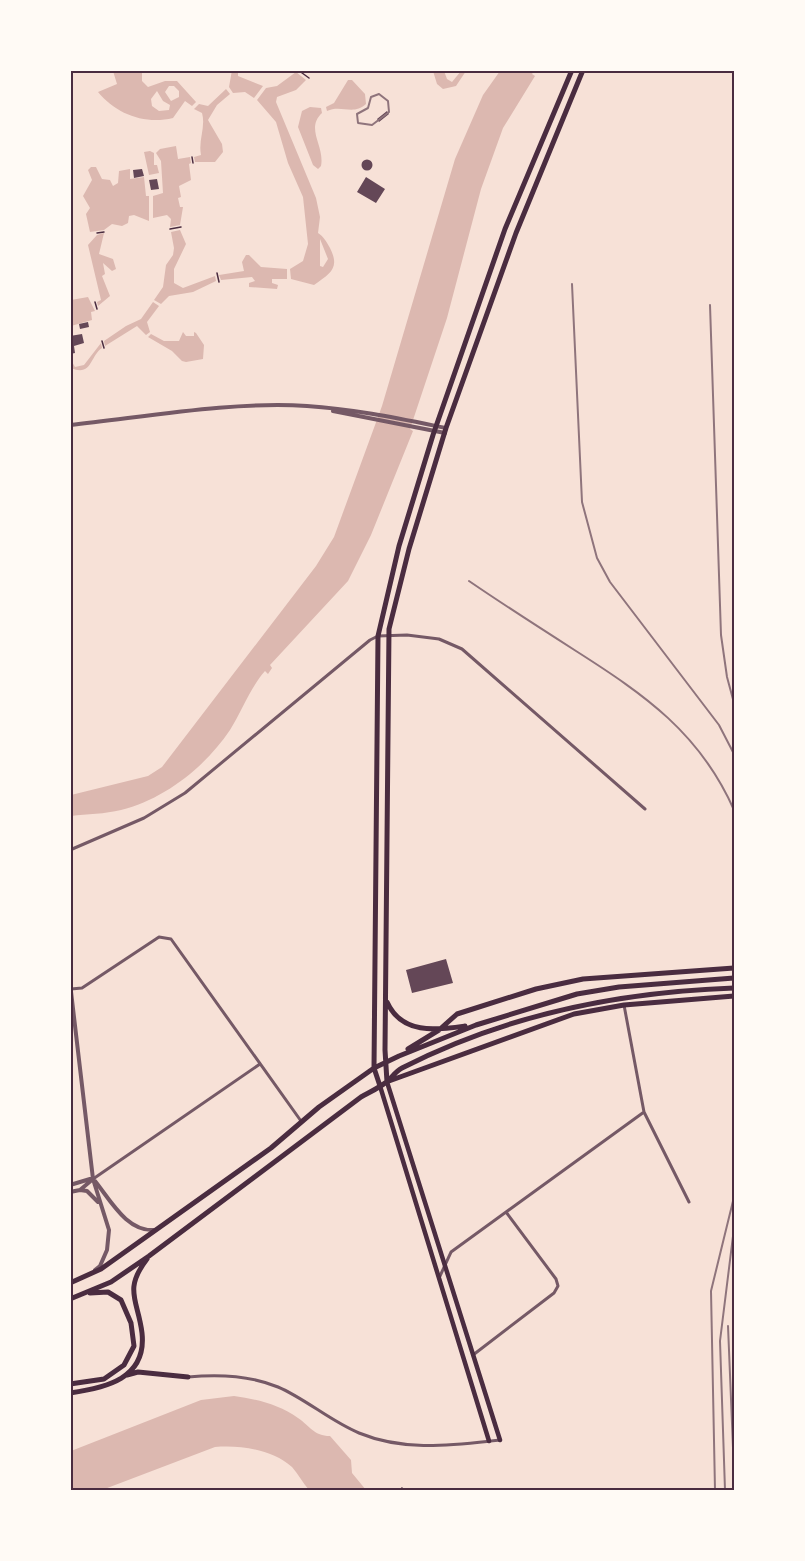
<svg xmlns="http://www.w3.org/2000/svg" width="805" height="1561" viewBox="0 0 805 1561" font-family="Figtree,sans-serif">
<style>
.water{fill:#dcb8b0;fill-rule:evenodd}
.building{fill:#644757}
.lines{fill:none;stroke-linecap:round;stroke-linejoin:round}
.path{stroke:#4a2c40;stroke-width:1.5}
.minor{stroke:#755966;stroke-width:3}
.tertiary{stroke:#755966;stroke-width:4}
.secondary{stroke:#4a2c40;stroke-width:4.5}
.primary{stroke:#4a2c40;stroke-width:5}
.rail{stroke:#8f747c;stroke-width:2}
.neatline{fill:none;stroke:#4a2c40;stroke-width:2}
</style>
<rect width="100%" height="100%" fill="#f7e1d7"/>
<path class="water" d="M232,70l6,1v5l25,10 -9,12 -9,-6 -12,1 -4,-6z
M113,71h29v10l6,6 17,-6h12l19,21 -4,4 -7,-5 -12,17c-28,7 -57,-4 -75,-26l19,-8zM169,86h5l5,5v6l-8,4 -6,-9zM157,91l6,10 7,4 -1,5 -10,1 -7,-5 -1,-7z
M433,71h11l3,8 5,3 9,-11h5l-10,15 -13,3 -6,-5z
M500,71h34l-2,3 3,2 -32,52 -22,61 -34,129 -37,111 3,2 -42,104 -23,46 -78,84 2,3 -4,6 -3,-3c-15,17 -23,40 -35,59 -25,37 -65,69 -109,80 -16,4 -34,4 -50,6v-21l77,-19 14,-9 154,-201 18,-29 48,-131 73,-247 28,-64z
M296,72l10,8 -10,10 -19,7 -1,5 40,96 4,19 -2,16c6,4 8,8 12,15 10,20 1,25 -16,37l-23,-6 -1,-10 13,-8 5,-17 -5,-47 -15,-34 -12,-41 -19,-22 9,-12 11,-2zM320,239l8,20 -5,8 -3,-1z
M348,80h4l13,14 1,10c-13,12 -25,0 -39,7l-1,-4 8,-4z
M226,89l4,5 -13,11 -9,15 14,24 1,8 -8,10h-20l-1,-5 7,-2c-3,-15 5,-28 1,-42l-8,-4 5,-5 9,2z
M310,107l11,1 1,5c-17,16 3,33 -1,53l-3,3 -5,-4 -15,-38 4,-16z
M176,146l2,13 12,-2 1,6 -2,1 2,16 -12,6 2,11 -3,1 2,9h3l-3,18 -10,2 1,-8 -4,-4 -14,3v-22l10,-3 -2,-32 -5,-8 4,-4z
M150,151l4,2v12h3l2,8 -10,2 -5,-23z
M91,167h5l6,12 8,1 3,6 5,-3 1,-12 11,-2v10l14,-2 2,19h3v25l-15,-6 -5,1 -1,7 -6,3 -10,-2 -8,6 -14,2 -4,-18 4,-6 -7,-12 9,-16 -4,-10z
M180,230l6,14 -12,25v14l9,5 32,-12 1,5 -23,11 -24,4 -8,8 -7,-4 9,-13 3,-22 7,-10 1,-7 -3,-16z
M104,233l-5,21 14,5 3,10 -4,2 -9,-8 2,11 -3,2 8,20 -12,10 -1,-4 4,-2 -13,-55 9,-10z
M246,255h3l12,12 26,2v10h-15v4l6,2 -1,4 -28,-2v-4l6,-2 -3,-4 -31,3 -2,-5 25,-4 -2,-9z
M88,297l7,14 -4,1 1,8 -21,6v-26z
M153,302l6,4 -12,16 3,10 -4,3 -9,-9 -32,20 -1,-5 22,-15 15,-7z
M183,332l3,4h8v-4l2,1 8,12 -1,14 -17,3 -4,-1 -10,-10 -24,-14 3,-3 13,7h15z
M101,343l1,5c-12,8 -10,29 -31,20v-8l4,7 9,-2z
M234,1396c22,3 45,8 64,22 12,8 16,18 32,18l21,24 1,13 14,17h-57c-6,-7 -11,-16 -17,-23 -20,-18 -52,-22 -77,-20l-113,43h-31v-39l130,-51z"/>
<path class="building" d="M387,111l2,3 -10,8 -2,-3z
M361.5 165a5.5 5.5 0 1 1 11 0a5.5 5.5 0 1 1-11 0Z
M142,169l2,7 -10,2 -1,-8z
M366,177l19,12 -9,14 -19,-11z
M157,179l2,10 -8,1 -2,-10z
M88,322l1,5 -9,2 -1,-5z
M82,334l2,9 -10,3 1,7 -5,1v-18z
M446,959l7,24 -41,10 -6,-23z"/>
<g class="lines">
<path class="path" d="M298,70l11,8
M192,157l1,6
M170,229l11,-2
M97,233l7,-1
M217,273l2,9
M95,302l2,7
M102,341l2,7"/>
<path class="minor" d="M70,850l74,-32 41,-25 185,-153 8,-4 29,-1 32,4 23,10 183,160
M71,989l11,-1 77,-51 12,2 130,182
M624,1005l20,107 45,90
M93,1179l167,-115
M440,1276l11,-24 193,-140
M473,1355l81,-62 4,-7 -2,-7 -50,-67
M188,1377c30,-3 61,-2 90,10 28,12 52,34 81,46 46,19 93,12 141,7"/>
<path class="tertiary" d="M333,411l112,22
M70,425c75,-8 163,-24 237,-19 47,3 94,13 139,22
M70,983l23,196 16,51 -2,20 -7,16 -5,4
M95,1181c16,20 32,51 60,49
M70,1185l20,-6
M80,1190l7,1 11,11
M70,1192l10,-2 13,-11"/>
<path class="secondary" d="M387,1082l113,358
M380,1086l109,355"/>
<path class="primary" d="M387,1002c15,33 49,28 78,24
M408,1049l31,-19 18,-16 79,-25 47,-10 151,-11
M389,1081l185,-67 50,-9 110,-9
M387,1082l-2,-32 4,-421 20,-80 37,-121 70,-195 67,-163
M380,1086l-6,-18 4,-432 21,-90 34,-111 72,-206 67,-159
M70,1283l31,-14 170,-121 48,-41 55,-39 25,-12 77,-31 101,-31 42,-7 115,-9
M70,1299l41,-17 38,-26 212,-159c9,-5 20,-10 28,-17 4,-4 7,-9 13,-12 103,-53 218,-76 332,-80
M127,1375l11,-3 50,5
M70,1384l34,-5 20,-14 10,-19 -3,-23 -10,-23 -13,-8 -18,1
M70,1393c35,-5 77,-14 72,-60 -4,-33 -19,-43 5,-74"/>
<path class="rail" d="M379,94l9,7 1,11 -17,13 -14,-2 -1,-9 11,-6 3,-11z
M572,284l10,218 15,56 13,24 109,143 15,29
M710,305l11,330 6,42 7,26
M469,581c35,24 71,47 107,70 69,44 124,82 158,159
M728,1326l6,146
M734,1335v-42
M402,1488l1,2
M715,1490l-4,-199 23,-94
M725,1490l-5,-149 13,-105"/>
</g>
<rect width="805" height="1561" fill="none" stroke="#fffaf5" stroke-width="144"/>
<rect x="72" y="72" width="661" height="1417" class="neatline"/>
</svg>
